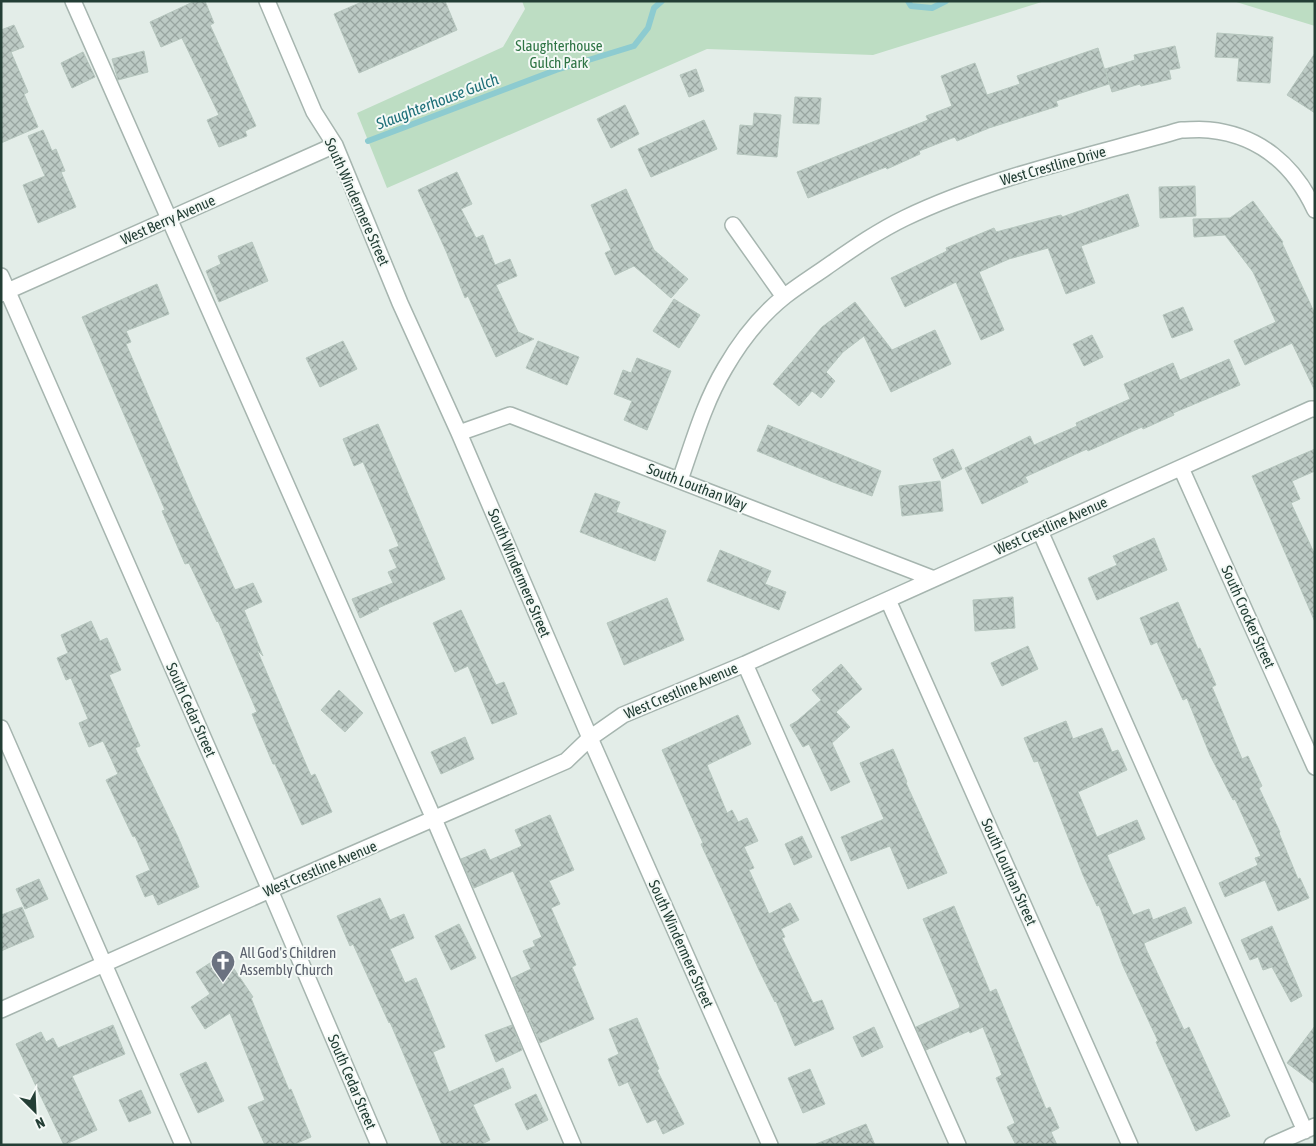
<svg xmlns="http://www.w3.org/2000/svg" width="1316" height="1146" viewBox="0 0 1316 1146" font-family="'Asap Condensed',sans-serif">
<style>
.green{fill:#bdddc3}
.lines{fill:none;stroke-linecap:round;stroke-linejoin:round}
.stream{stroke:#8dcbd0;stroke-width:6}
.building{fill:url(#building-cross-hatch);stroke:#b6c6be}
.minor-casing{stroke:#a6b5af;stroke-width:18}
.minor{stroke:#fff;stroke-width:15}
.labels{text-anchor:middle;stroke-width:4;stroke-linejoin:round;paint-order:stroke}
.park-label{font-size:15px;fill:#2e7444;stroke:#f4f9f6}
.street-label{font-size:15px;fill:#233e35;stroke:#f4f9f6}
.worship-label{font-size:15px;fill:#5b616d;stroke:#f4f9f6;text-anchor:start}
.water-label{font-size:16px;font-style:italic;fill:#1f7079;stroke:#f4f9f6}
</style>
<defs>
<pattern id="building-cross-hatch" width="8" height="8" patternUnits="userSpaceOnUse" patternTransform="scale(1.25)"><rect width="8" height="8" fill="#bccac4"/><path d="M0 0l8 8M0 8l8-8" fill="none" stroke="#98a5a0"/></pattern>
</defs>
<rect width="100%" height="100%" fill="#e3ede8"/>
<path class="green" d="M522,1h523l-172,54 -166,-6 -320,139 -30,-75 146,-66 22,-38z
M1233,1h82v25z"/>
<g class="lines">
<path class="stream" d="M908,1l3,5 21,2 14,-7
M368,141l188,-71 78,-24 14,-18 6,-20 8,-7"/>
</g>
<path class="building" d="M195,1h10l9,22 -4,2 46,101 -11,5 2,5 -28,11 -12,-27 12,-5 -37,-77 -21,9 -11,-25z
M364,1h81l12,29 -98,43 -25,-59z
M14,25l10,22 -13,5 17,40 -4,2 14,33 -37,16v-113z
M1217,33l56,4 -3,46 -33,-2 2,-23 -24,-1z
M1175,46l5,22 -11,2 2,9 -30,7 -1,-2 -28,8 -7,-23 30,-9 -1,-5z
M1098,48l11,36 -53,17 2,5 -69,22 -32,13 -2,-4 -36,14 1,3 -33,15 -1,-2 -78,31 -11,-26 131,-52 -2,-4 26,-10 -11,-30 34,-13 12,32 33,-11 -3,-8z
M144,51l4,21 -30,8 -6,-21z
M83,52l12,25 -23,11 -11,-25z
M1315,53v60l-28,-18z
M696,69l8,22 -15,6 -9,-22z
M795,97l26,1 -2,26 -26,-1z
M625,105l14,29 -28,14 -14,-29z
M754,113l27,2 -4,42 -40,-3 3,-29 13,1z
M704,120l13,29 -66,28 -13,-28z
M43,130l9,21 4,-2 9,22 -4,1 15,35 -38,16 -15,-38 22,-9 -17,-40z
M457,172l15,32 -11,5 15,29 7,-3 12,30 15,-6 7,17 -21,9 22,47 16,7 -38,18 -28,-61 -3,2 -19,-47 -28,-61z
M1195,186l1,30 -36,2 -1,-31z
M626,189l28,61 34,29 -17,19 -37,-32 -19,9 -10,-22 6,-3 -20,-45z
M1128,194l11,32 -58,20 14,37 -29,11 -18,-46 -39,11 -30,13 25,58 -23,10 -25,-58 -51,25 -14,-29 56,-27 -1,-3 48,-20 2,4 65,-17 1,2z
M1253,201l30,41 -1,1 33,71v77l-23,-48 -47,22 -11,-24 42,-19 -23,-50 -28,-37 -31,2 -1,-18 37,-1z
M252,242l16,39 -49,21 -13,-31 15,-7 -3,-8z
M157,284l12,30 -43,17 5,11 -5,2 67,155 42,91 18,-7 9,19 -18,8 19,46 -6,-6 54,126 4,-2 17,38 -30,13 -27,-61h-2l-21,-50 5,-2 -39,-91 -1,1 -28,-59 -4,1 -23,-53 3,-1 -83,-193z
M674,299l26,16 -21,33 -26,-17z
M855,302l37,48 43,-20 16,34 -60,28 -27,-56 -21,16 -17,20 9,9 -14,17 -9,-7 -13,15 -26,-22 49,-57z
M1183,307l10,23 -21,8 -9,-23z
M1092,335l11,22 -19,9 -11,-22z
M343,341l14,28 -37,18 -14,-29z
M538,341l41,16 -12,28 -41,-17z
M637,358l34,13 -24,59 -23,-10 8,-19 -18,-7 9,-24 8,3z
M1229,359l11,26 -67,28 1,2 -31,14 -1,-2 -54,24 -1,-2 -62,28 3,5 -46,22 -17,-36 65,-32 4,9 43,-19 -1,-3 54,-24 -6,-15 49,-21 7,17z
M378,424l67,155 -67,29 1,1 -19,9 -8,-19 41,-16 -5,-11 9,-4 -8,-18 10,-4 -36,-84 -9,4 -11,-27z
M768,425l113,46 -9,25 -39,-14 -76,-31z
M953,449l9,20 -20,10 -9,-20z
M1315,449v22l-23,10 8,18 -9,4 24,52v67l-63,-146z
M940,481l3,30 -41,5 -3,-30z
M595,493l25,9 -4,10 50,19 -11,30 -75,-29z
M1154,538l13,32 -70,30 -9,-22 29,-13 -4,-9z
M720,550l51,21 -6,13 21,8 -7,18 -72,-29z
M1013,597l2,31 -40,3 -2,-31z
M667,598l17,42 -60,25 -17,-42z
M1178,602l20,47 2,-1 16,37 -4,2 30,72 6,-3 14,30 -3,2 21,44 -1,1 19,46 2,-1 9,20 -31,13 -13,-31 -40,17 -6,-14 39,-18 -3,-7 6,-2 -26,-57 -2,1 -23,-45 -23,-57 -4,2 -26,-58 -6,3 -11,-27z
M461,610l35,75 8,-3 13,32 -25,10 -24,-58 -13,6 -22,-49z
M91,621l9,20 7,-3 14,32 -12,5 31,71 -5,2 43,89 21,50 -41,18 -5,-11 -8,3 -9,-21 14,-6 -15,-34 -2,1 -27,-57 12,-6 -15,-33 -14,6 -10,-24 9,-4 -17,-41 -5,2 -9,-22 11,-5 -7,-18z
M1028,646l10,23 -36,17 -11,-23z
M841,664l21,25 -26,23 14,15 -18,16 18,39 -19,9 -22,-47 -6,3 -13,-22 7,-4 24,-21 -9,-10z
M339,690l24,23 -18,19 -24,-22z
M738,715l13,29 -44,21 20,48 5,-3 6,12 9,-4 11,23 -14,6 10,21 -5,2 20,44 21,-11 9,17 -18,9 4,8 -3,1 31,65 9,-3 12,29 -39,17 -19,-45 -1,1 -16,-32 -58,-126 2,-1 -41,-93z
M1066,721l7,18 29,-11 10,24 6,-2 9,20 -49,22 19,45 40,-17 8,19 -38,16 26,60 16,-6 4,11 32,-13 7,16 -48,20 2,6 38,81 5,-3 41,89 -34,15 -40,-89 2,-1 -35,-75 -24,-61 -2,1 -14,-31 -45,-114 -4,1 -10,-24z
M465,737l9,22 -33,15 -10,-22z
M893,749l14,33 -1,1 41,90 -39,16 -18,-43 -39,15 -10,-24 43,-18 -24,-56z
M550,815l24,55 -25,11 11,23 -9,4 25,57 -4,2 22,52 -54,24 -28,-65 19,-9 -8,-18 12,-5 -2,-5 9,-4 -29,-66 -39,17 -13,-29 24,-10 5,11 32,-14 -7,-16z
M802,836l10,21 -18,8 -9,-21z
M39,879l9,20 -23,10 -9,-20z
M380,898l10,22 14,-6 10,24 -24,11 15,34 11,-5 12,28 17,41 -12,5 16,40 54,-24 8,20 -38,17 17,35 -10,5h-38l-52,-123 -1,1 -36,-79 -3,2 -13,-30z
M954,906l36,86 6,-3 50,120 4,-2 9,21 -8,4 6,13h-41l-9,-18 8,-4 -19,-45 6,-3 -19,-48 -13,6 -1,-2 -43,19 -10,-23 43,-19 1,-2 -37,-87z
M22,907l12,30 -33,14v-36z
M459,924l17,34 -25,12 -16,-34z
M1272,926l30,70 -11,6 -19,-35 -9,3 -5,-13 -8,3 -9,-20z
M224,954l29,43 -2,1 38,92 2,-1 20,48 -18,8h-28l-17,-38 17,-7 -35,-87 -25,16 -14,-22 19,-13 -14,-22z
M637,1018l22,51 -2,1 27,54 -21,10 -7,-15 -9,4 -19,-41 -9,4 -11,-27 11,-5 -10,-25z
M113,1025l12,29 -53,22 25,54 -33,15 -48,-101 25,-12 5,10 7,-4 5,10z
M512,1025l10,25 -26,12 -11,-27z
M1315,1026v58l-28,-21z
M874,1027l9,20 -21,10 -9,-20z
M206,1062l18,39 -26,12 -18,-39z
M810,1069l15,35 -22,9 -15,-35z
M141,1090l10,23 -22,9 -10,-22z
M536,1094l12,26 -21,10 -12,-26z
M866,1124l9,21h-59v-1z"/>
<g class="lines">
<defs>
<path id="minor" d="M73,1l361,818 139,326
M267,1l47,111 21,33 65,158 59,130 131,305 180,407
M733,225l51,72
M1,276l269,614 109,255
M1,294l334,-149
M459,433l51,-18 424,164
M1181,468l134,299
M680,480c13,-37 24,-77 45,-112 15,-26 36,-53 60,-72 13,-10 27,-19 40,-28 26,-18 51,-36 80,-50 85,-41 185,-62 276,-88 9,0 19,-1 28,0 50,5 85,35 106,80
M1040,531l265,600
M888,600l242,545
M745,664l213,481
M1,728l182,417
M1,1010l269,-120 296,-129 24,-23 33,-23 122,-51 566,-255h4
M1272,1145l43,-19"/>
</defs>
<use href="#minor" class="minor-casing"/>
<use href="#minor" class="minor"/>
</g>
<defs>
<symbol id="church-pin" viewBox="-11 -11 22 30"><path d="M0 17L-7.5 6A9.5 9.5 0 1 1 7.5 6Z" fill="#6b7280" stroke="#f4f9f6"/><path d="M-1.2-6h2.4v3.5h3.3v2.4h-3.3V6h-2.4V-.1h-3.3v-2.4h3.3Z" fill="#fff"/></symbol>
</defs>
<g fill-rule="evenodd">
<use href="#church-pin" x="209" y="948" width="28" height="38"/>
</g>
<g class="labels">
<g class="park-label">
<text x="559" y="51">Slaughterhouse<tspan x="559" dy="17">Gulch Park</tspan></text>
</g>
<g class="street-label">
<text transform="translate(1053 166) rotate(-16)" y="5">West Crestline Drive</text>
<text transform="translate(357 202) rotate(66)" y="5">South Windermere Street</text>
<text transform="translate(168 220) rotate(-24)" y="5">West Berry Avenue</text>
<text transform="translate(697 487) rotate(21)" y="5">South Louthan Way</text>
<text transform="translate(1051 526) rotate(-24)" y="5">West Crestline Avenue</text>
<text transform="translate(519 573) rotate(67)" y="5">South Windermere Street</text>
<text transform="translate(1248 617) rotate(66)" y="5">South Crocker Street</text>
<text transform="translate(681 691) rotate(-23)" y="5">West Crestline Avenue</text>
<text transform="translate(191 710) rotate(66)" y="5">South Cedar Street</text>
<text transform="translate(320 869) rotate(-23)" y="5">West Crestline Avenue</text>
<text transform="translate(1009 872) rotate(66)" y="5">South Louthan Street</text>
<text transform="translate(681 944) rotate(66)" y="5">South Windermere Street</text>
<text transform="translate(352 1082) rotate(67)" y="5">South Cedar Street</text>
</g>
<g class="worship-label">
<text x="240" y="958">All God's Children<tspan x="240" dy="17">Assembly Church</tspan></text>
</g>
<g class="water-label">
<text transform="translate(437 101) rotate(-21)" y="6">Slaughterhouse Gulch</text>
</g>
</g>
<rect width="1316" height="1146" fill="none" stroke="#233e35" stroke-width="5"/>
<g transform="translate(35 1111) rotate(156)" stroke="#f4f9f6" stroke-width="4" paint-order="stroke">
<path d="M0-4L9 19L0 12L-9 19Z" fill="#233e35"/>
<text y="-8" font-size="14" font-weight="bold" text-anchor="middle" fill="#233e35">N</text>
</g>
</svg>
